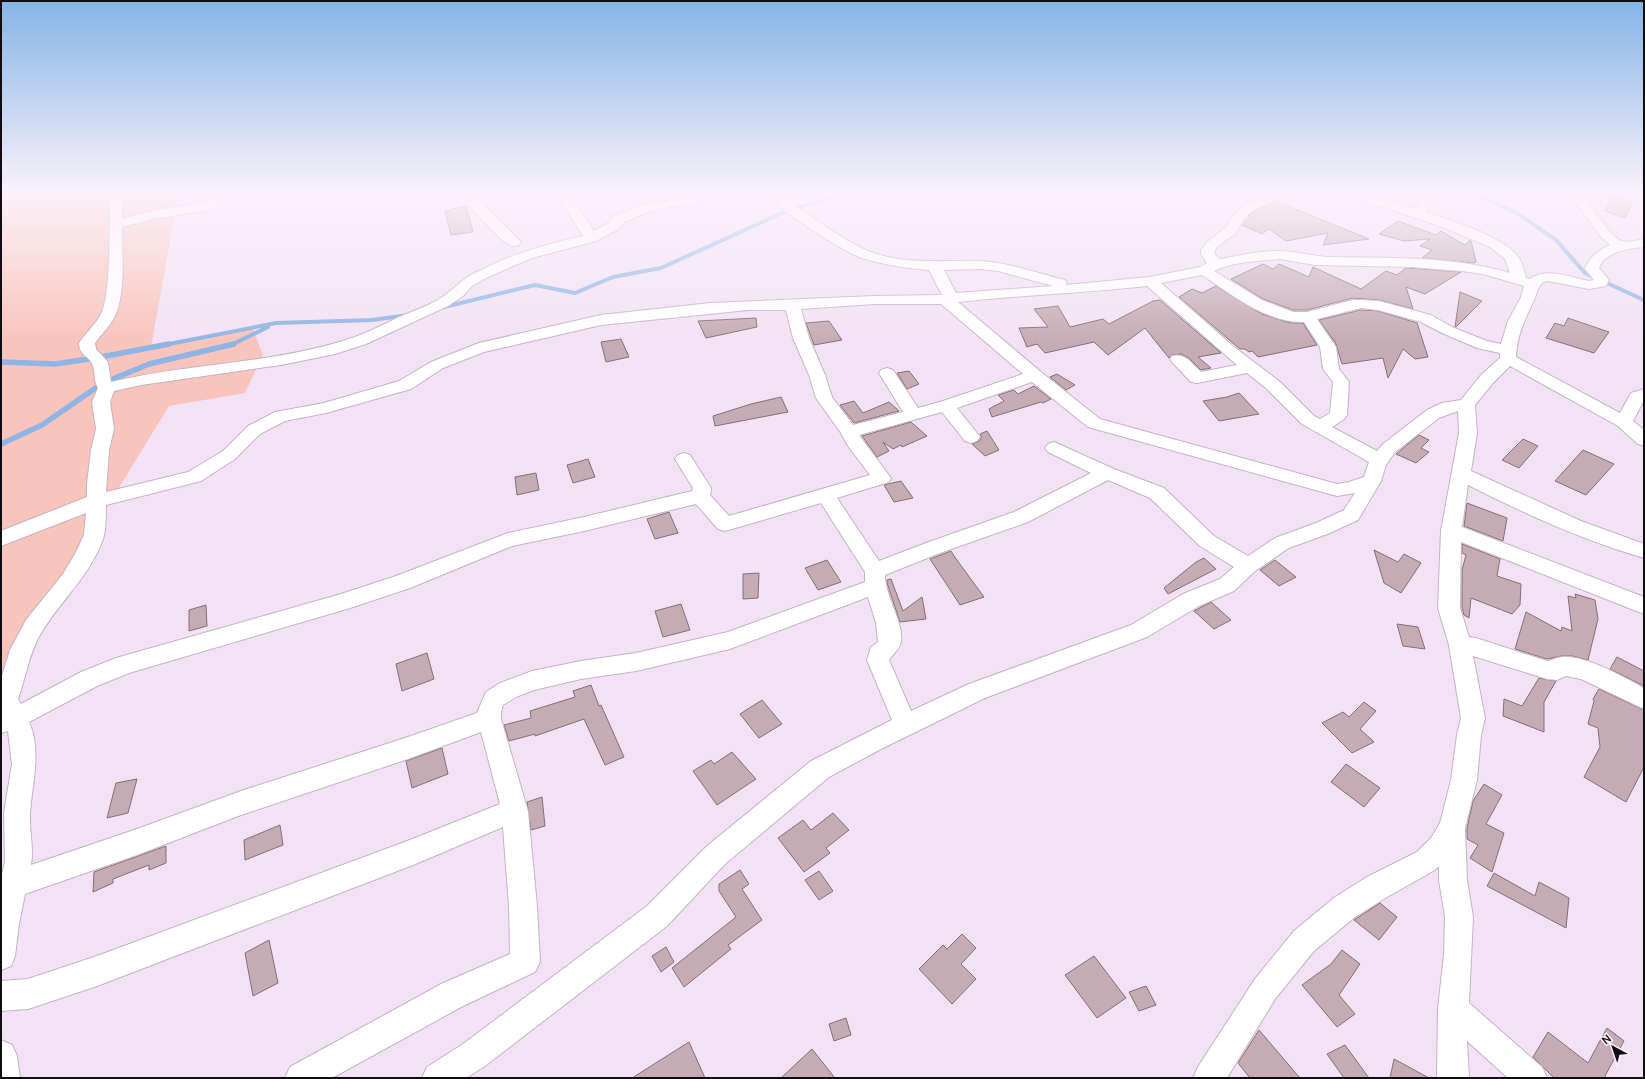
<svg xmlns="http://www.w3.org/2000/svg" width="1645" height="1079" viewBox="0 0 1645 1079" font-family="Manrope,sans-serif">
<style>
.green{fill:#f9c4bb}
.lines{fill:none;stroke-linecap:round;stroke-linejoin:round}
.stream-far1{stroke:#8fb5e5;stroke-width:4}
.stream{stroke:#8fb5e5;stroke-width:5.5}
.building{fill:#c5acb4;stroke:#856e76}
.street-casing{stroke:#c3b3c5;stroke-width:2}
.street{fill:#fff;fill-rule:evenodd}
</style>
<rect width="100%" height="100%" fill="#f3e2f5"/>
<path class="green" d="M1,192h178l-28,155 102,-19 10,27 -18,38 -76,13 -138,225 -30,80z"/>
<g class="lines">
<path class="stream-far1" d="M1470,192l47,21 39,27 29,33 59,27
M440,308l95,-23 40,8 38,-16 48,-9 130,-59 54,-17
M164,345l112,-22 96,-3 37,-5
M231,345l37,-18"/>
<path class="stream" d="M1,362l54,2 41,-6 73,-14
M1,444l41,-19 61,-42 46,-19 85,-20"/>
</g>
<path class="building" d="M1613,197l20,5 -8,16 -20,-7z
M1276,201l56,23 37,15 -46,6 5,-12 -42,8 -17,-12 -7,5 -20,-9 3,-4 7,-4 -4,-1 5,-4z
M466,206l7,26 -22,3 -6,-24z
M1398,221l38,14 5,-4 24,14 5,-5 1,1 5,21 -2,1 -52,-5 10,-8 -12,-4 10,-7 -26,2 -25,-7z
M1263,264l10,5 6,-5 30,13 4,-10 48,22 25,-18 11,4 9,-7 55,4 -36,22 -19,-7 7,22 -34,-9 -26,-2 -46,12h-14l-30,-11 -32,-20z
M1216,286l46,28 28,9h13l14,22 -59,12 -6,-6 -3,1 -4,-3h-5l-61,-52 13,-8 10,4z
M1460,292l22,9 -26,26h-1z
M1160,300l61,53 -23,4 13,11 -10,2 -12,-12 -8,-4 -9,1 -3,3 -24,-30 -37,27 -14,-13 -49,11 -8,-9 -10,3 -8,-19 29,-1 -14,-18 24,-3 12,21 33,-8 6,5 44,-23z
M1361,310l17,1 39,12 11,34 -13,2 -12,-10 -15,29 -5,-20 -41,6 -7,-23h-1l-15,-21z
M756,318l1,9 -51,11 -8,-17z
M1568,318l41,14 -15,21 -48,-15 9,-15 9,3z
M829,321l13,19 -28,5 -8,-22z
M621,339l8,18 -23,5 -5,-20z
M909,371l10,13 -12,5 -10,-16z
M1057,374l18,11 -9,5 -16,-13z
M1034,386l17,13 -8,4 -2,-1 -49,15 -3,-8 15,-8 -6,-6 16,-5 4,4z
M1239,393l20,21 -40,7 -16,-20 24,-4z
M781,397l7,15 -73,14 -2,-10 38,-12z
M854,401l9,12 26,-11 10,9 -45,12 -14,-18z
M911,422l16,14 -25,11 -1,-2 -8,4 -10,-7 6,9 -12,6 -15,-21z
M987,431l12,19 -14,6 -13,-12 6,-2 4,-5 -2,-3z
M1419,435l10,5 -8,8 8,4 -13,11 -20,-9z
M1523,439l15,7 -19,22 -17,-8z
M1583,450l31,14 -28,31 -31,-14z
M588,459l7,18 -22,6 -6,-18z
M536,473l3,17 -22,5 -2,-18z
M901,481l12,17 -19,4 -10,-17z
M1467,503l40,15 -4,23 -39,-15z
M669,512l9,21 -23,6 -8,-20z
M1462,544l38,15 -3,17 24,8 -1,21 -8,9 -41,-16 -2,20 -5,-3 -2,-7v-38l4,-15 -4,-2z
M1374,550l24,12 6,-8 17,9 -20,30 -17,-10z
M951,551l3,5 30,41 -24,8 -30,-46z
M1204,558l12,11 -48,25 -4,-6 32,-26z
M827,560l14,22 -23,8 -13,-22z
M1275,560l21,17 -17,9 -19,-16z
M759,573l-1,25 -15,1v-25z
M891,579l12,32 19,-14 4,22 -26,3 -13,-39v-3z
M1575,594l20,6 3,19 -10,41 -16,-4h-10l-15,3 -32,-10 11,-37 35,19 1,-4 10,4 -4,-35 8,2z
M1211,602l20,18 -17,9 -20,-18z
M681,604l9,26 -27,7 -8,-26z
M206,605l1,21 -18,5v-21z
M1397,624l21,3 7,22 -22,-3z
M427,653l7,26 -32,12 -6,-27z
M1617,657l27,14v15l-34,-17z
M1539,678l17,3 -12,21v30l-41,-16 1,-17 18,7z
M591,685l8,21 2,-1 23,52 -19,8 -21,-46 -49,17v-2l-26,7 -5,-16 27,-7 -1,-7 45,-14 -2,-6z
M1599,689l45,21v57l-18,35 -42,-25 16,-30 -2,-19 -10,-4 6,-23 -1,-2z
M762,700l20,24 -23,14 -19,-24z
M1364,702l12,9 -16,18 14,13 -22,11 -30,-30 21,-11 6,5z
M442,748l6,26 -36,14 -6,-27z
M732,752l24,27 -39,26 -24,-34 18,-11 3,4z
M1346,764l34,24 -16,19 -33,-25z
M137,779l-9,34 -21,5 9,-35z
M1484,784l18,11 -16,29 18,9 -12,39 -22,-14 8,-13 -11,-6v-11l6,-27z
M542,797l3,29 -14,4 -4,-28z
M833,813l16,17 -23,18 4,5 -26,19 -26,-34 25,-18 8,10z
M280,825l3,20 -38,15 -1,-20z
M166,846v17l-17,7v-5l-36,14v4l-20,9 1,-20z
M740,870l9,14 -7,5 20,31 -34,25 3,4 -47,38 -12,-19 64,-51 -17,-26v-7z
M819,871l14,20 -14,9 -14,-20z
M1494,873l41,23 4,-14 30,16 -3,30 -79,-42z
M1380,903l17,14 -18,23 -25,-20z
M962,934l14,14 -15,16 15,15 -24,25 -33,-35 24,-24 4,4z
M269,940l9,43 -25,13 -8,-43z
M666,947l8,15 -13,10 -9,-16z
M1342,950l18,14 -21,31 16,19 -18,13 -35,-42 29,-21z
M1094,956l32,42 -29,20 -32,-43z
M1146,986l10,19 -17,6 -10,-19z
M846,1018l5,17 -17,6 -5,-17z
M1607,1028l17,13 -19,35 2,2h-53l-21,-21 15,-25 40,31z
M1259,1030l41,48h-50l-12,-15z
M689,1042l16,36h-73z
M1345,1045l24,33h-25l-17,-24z
M812,1049l23,29h-54l17,-16z
M1394,1059l35,19h-39z"/>
<g class="lines">
<defs>
<path id="street" d="M110,192h12v27l34,-9 45,-7 7,-2 6,-9h15l-11,15 -15,4 -46,7 -35,9c0,27 4,65 -7,89 -5,10 -14,19 -20,27l1,6 12,13 3,20c79,-19 164,-18 241,-44 15,-5 30,-13 45,-20 13,-6 28,-11 41,-18 15,-9 23,-21 39,-28 34,-18 69,-28 106,-36l-27,-44h12l26,39 15,-8 5,-7 31,-12 43,-7 10,-5h16l-2,3 -16,8 -43,7 -29,12 -5,7 -23,12 -64,17 -44,19 -16,9 -9,10 -15,10 -82,38 -31,10 -54,11 -140,20 -27,6 -4,11 4,27 -5,21 -3,42 82,-20 35,-21 25,-25 27,-14 49,-9 75,-22 32,-19 48,-19 122,-28 109,-12 165,-7 67,-1 -13,-25c-23,-2 -45,-5 -67,-12 -17,-5 -89,-52 -98,-66h14l10,8 31,-8h21l-2,3 -43,11c22,14 52,37 76,46 34,13 73,8 108,9 29,1 58,12 86,19l2,3 -1,2 84,-8 50,-10 7,-4 -6,-9v-4l5,-7 20,-16 11,-16 6,-5 30,-14h18l-2,3 -21,8 -16,8 -6,5 -10,17 -20,15 -2,6 6,5c19,-3 40,-9 60,-8 17,0 34,6 51,6 60,1 121,-1 179,16l-5,-14 -15,-12 -50,-21 -94,-31 -2,-3h19l51,17 6,-6 -2,-11h12l3,11 -7,9c25,9 73,23 90,42 6,6 8,16 10,24l4,1c17,-12 40,-2 59,2l5,-1 -9,-11c4,-12 14,-19 25,-24l-9,-8 -21,-29 -14,-16h14c11,10 30,47 42,49 6,2 16,-1 22,-2v8c-15,2 -39,4 -45,21l10,12 -3,6 -17,3 -41,-8c-10,1 -10,11 -14,19 -9,19 -17,35 -18,57l104,56 11,-20 13,-4v11l-11,21 11,9v16l-6,-2 -20,-18 -108,-60 -17,17 -18,22 2,28 -6,38 110,50 63,23v14c-61,-18 -119,-44 -176,-73l-6,42 182,70v17l-183,-72 -1,66 9,29 7,1 71,23c5,0 9,-4 15,-4 24,-2 61,20 82,31v21l-63,-30 -15,-3 -9,4 -10,-1 -74,-23 12,62 -4,17 -4,45 -12,48 2,52 6,37 -4,86 73,64 5,11h-39l-41,-37 2,37h-32l1,-70 6,-53 1,-38 -6,-37v-14l-4,4 -48,27 -32,20 -41,34 -39,48 -48,79h-34l5,-11 57,-88 39,-48 41,-34 32,-20 50,-25 14,-14 9,-15 11,-43 6,-45 4,-17 -12,-73 -11,-37 3,-77 18,-98 -1,-22 -19,7 -44,34 -9,13 -5,16 -23,39 -28,13 -41,15 -34,23 -21,20 -35,15 -52,31 -162,61 -104,51 -52,28 -104,87 -58,62 -182,140 -19,12h-44l5,-11 36,-23 184,-138 60,-60 104,-85 81,-41 -25,-60 4,-13 7,-5 -2,-19 -8,-26 -138,52 -94,22 -55,8 -47,11 -18,7 -13,8 -2,7v7l27,92 9,95 3,56 -5,10 -72,34 -131,72h-47l5,-11 151,-83 69,-30 -1,-48 -6,-79 -90,38 -316,121 -69,23 -27,2v-30l27,-2 69,-23 313,-116 90,-36 -19,-72 -73,27 -167,56 -104,40 -112,39 -6,30 -4,32 -4,10 -10,4v-92l4,-16 -1,-49 8,-49 -4,-33 -7,2v-54l9,-29 16,-30 37,-46 12,-20 9,-19 2,-22 -85,33v-15l86,-34v-13l4,-34 5,-21 -4,-27 6,-14c-5,-8 -2,-16 -6,-24 -3,-8 -13,-9 -13,-21 6,-9 15,-17 21,-27 12,-21 9,-96 10,-124zM1280,259l35,6 97,2 50,4 21,3 41,12 -3,11 -13,24 -7,23 -14,-3 -35,-14 -21,-12 -52,-14 -18,-1h-8l-46,12h-14l-31,-12 -48,-29c20,-10 45,-10 66,-12zM980,269l18,2 55,15 -97,7 -12,-23zM1202,275c29,19 64,48 102,47l16,25 3,22 10,13 -3,31 -10,6 -6,-3 -35,-35 -45,-34 -73,-64zM1147,286l90,79 -36,7c-9,-8 -16,-20 -29,-16l-2,3 2,3 19,20 6,1 50,-10 20,16 35,35 67,38 -5,15 -15,5 -12,2 -237,-65 -59,-47 -83,-70c63,-7 126,-9 189,-16zM875,304h66l82,70 -83,28 -22,6 -25,-38 -6,-2 -6,2 -2,3 24,39 -50,13 -21,-28 -7,-22 -16,-37 -8,-29zM1361,308l17,2 43,12 21,11 35,15 23,5v5l-19,17 -20,25 -19,3 -15,7 -44,34 -6,7 -45,-24 12,-8 3,-4 2,-33 -10,-13 -3,-22 -19,-28zM748,310h38l7,28 16,37 7,23 25,35 7,13 22,29 -141,41 -19,-21 1,-7 -21,-33 -6,-2 -6,2 -3,4 18,29 -1,3 -108,26 -76,16 -112,43 -55,18 -225,64 -35,14 -60,32 -3,-5c8,-22 11,-46 23,-66 20,-33 51,-59 63,-97 2,-9 2,-21 2,-31l95,-24 34,-22 25,-25 25,-13 41,-8 85,-24 32,-21 41,-16 117,-27zM1032,382l56,45 249,69 18,-3 -11,17 -28,13 -41,15 -27,18 -34,-20 -50,-48 -50,-19 -60,-27 -6,2 -3,4 3,4 43,21 -77,39 -88,31 -47,18 -42,-63 52,-16 2,-4 -32,-43 83,-23 23,29 6,2 6,-2 3,-4 -23,-29zM1108,480l42,18 50,48 34,21 -14,12 -37,15 -52,31 -162,59 -58,27 -22,-51c4,-6 10,-10 12,-18 3,-19 -16,-46 -16,-67l55,-22 88,-31zM821,503l44,69v10l-137,50 -92,21 -55,8 -49,10 -32,12 -14,9 -9,21 -69,24 -167,54 -104,38 -106,36c3,-17 -2,-35 -1,-52 2,-30 12,-61 -1,-91l68,-36 32,-13 221,-65 60,-20 102,-42 72,-15 112,-27 22,25 7,2z
M459,192h13l49,50 -2,3c-3,1 -6,1 -9,0 -12,-6 -43,-41 -51,-53z
M1625,192h19v7l-17,-4z
M1,1040l11,5 5,11 3,22h-19z"/>
</defs>
<use href="#street" class="street-casing"/>
<use href="#street" class="street"/>
</g>
<linearGradient id="sky" x2="0" y2="1"><stop stop-color="#84b4e7"/><stop offset="0.56" stop-color="#faf2fa"/><stop offset="1" stop-color="#faf2fa" stop-opacity="0"/></linearGradient>
<rect width="1645" height="343" fill="url(#sky)"/>
<rect width="1645" height="1079" fill="none" stroke="#110c12" stroke-width="4"/>
<g transform="translate(1613 1047) rotate(320)" stroke="#fcf2fd" stroke-width="3" paint-order="stroke">
<path d="M0-3L7 15L0 10L-7 15Z" fill="#110c12"/>
<text y="-6" font-size="11" font-weight="bold" text-anchor="middle" fill="#110c12">N</text>
</g>
</svg>
